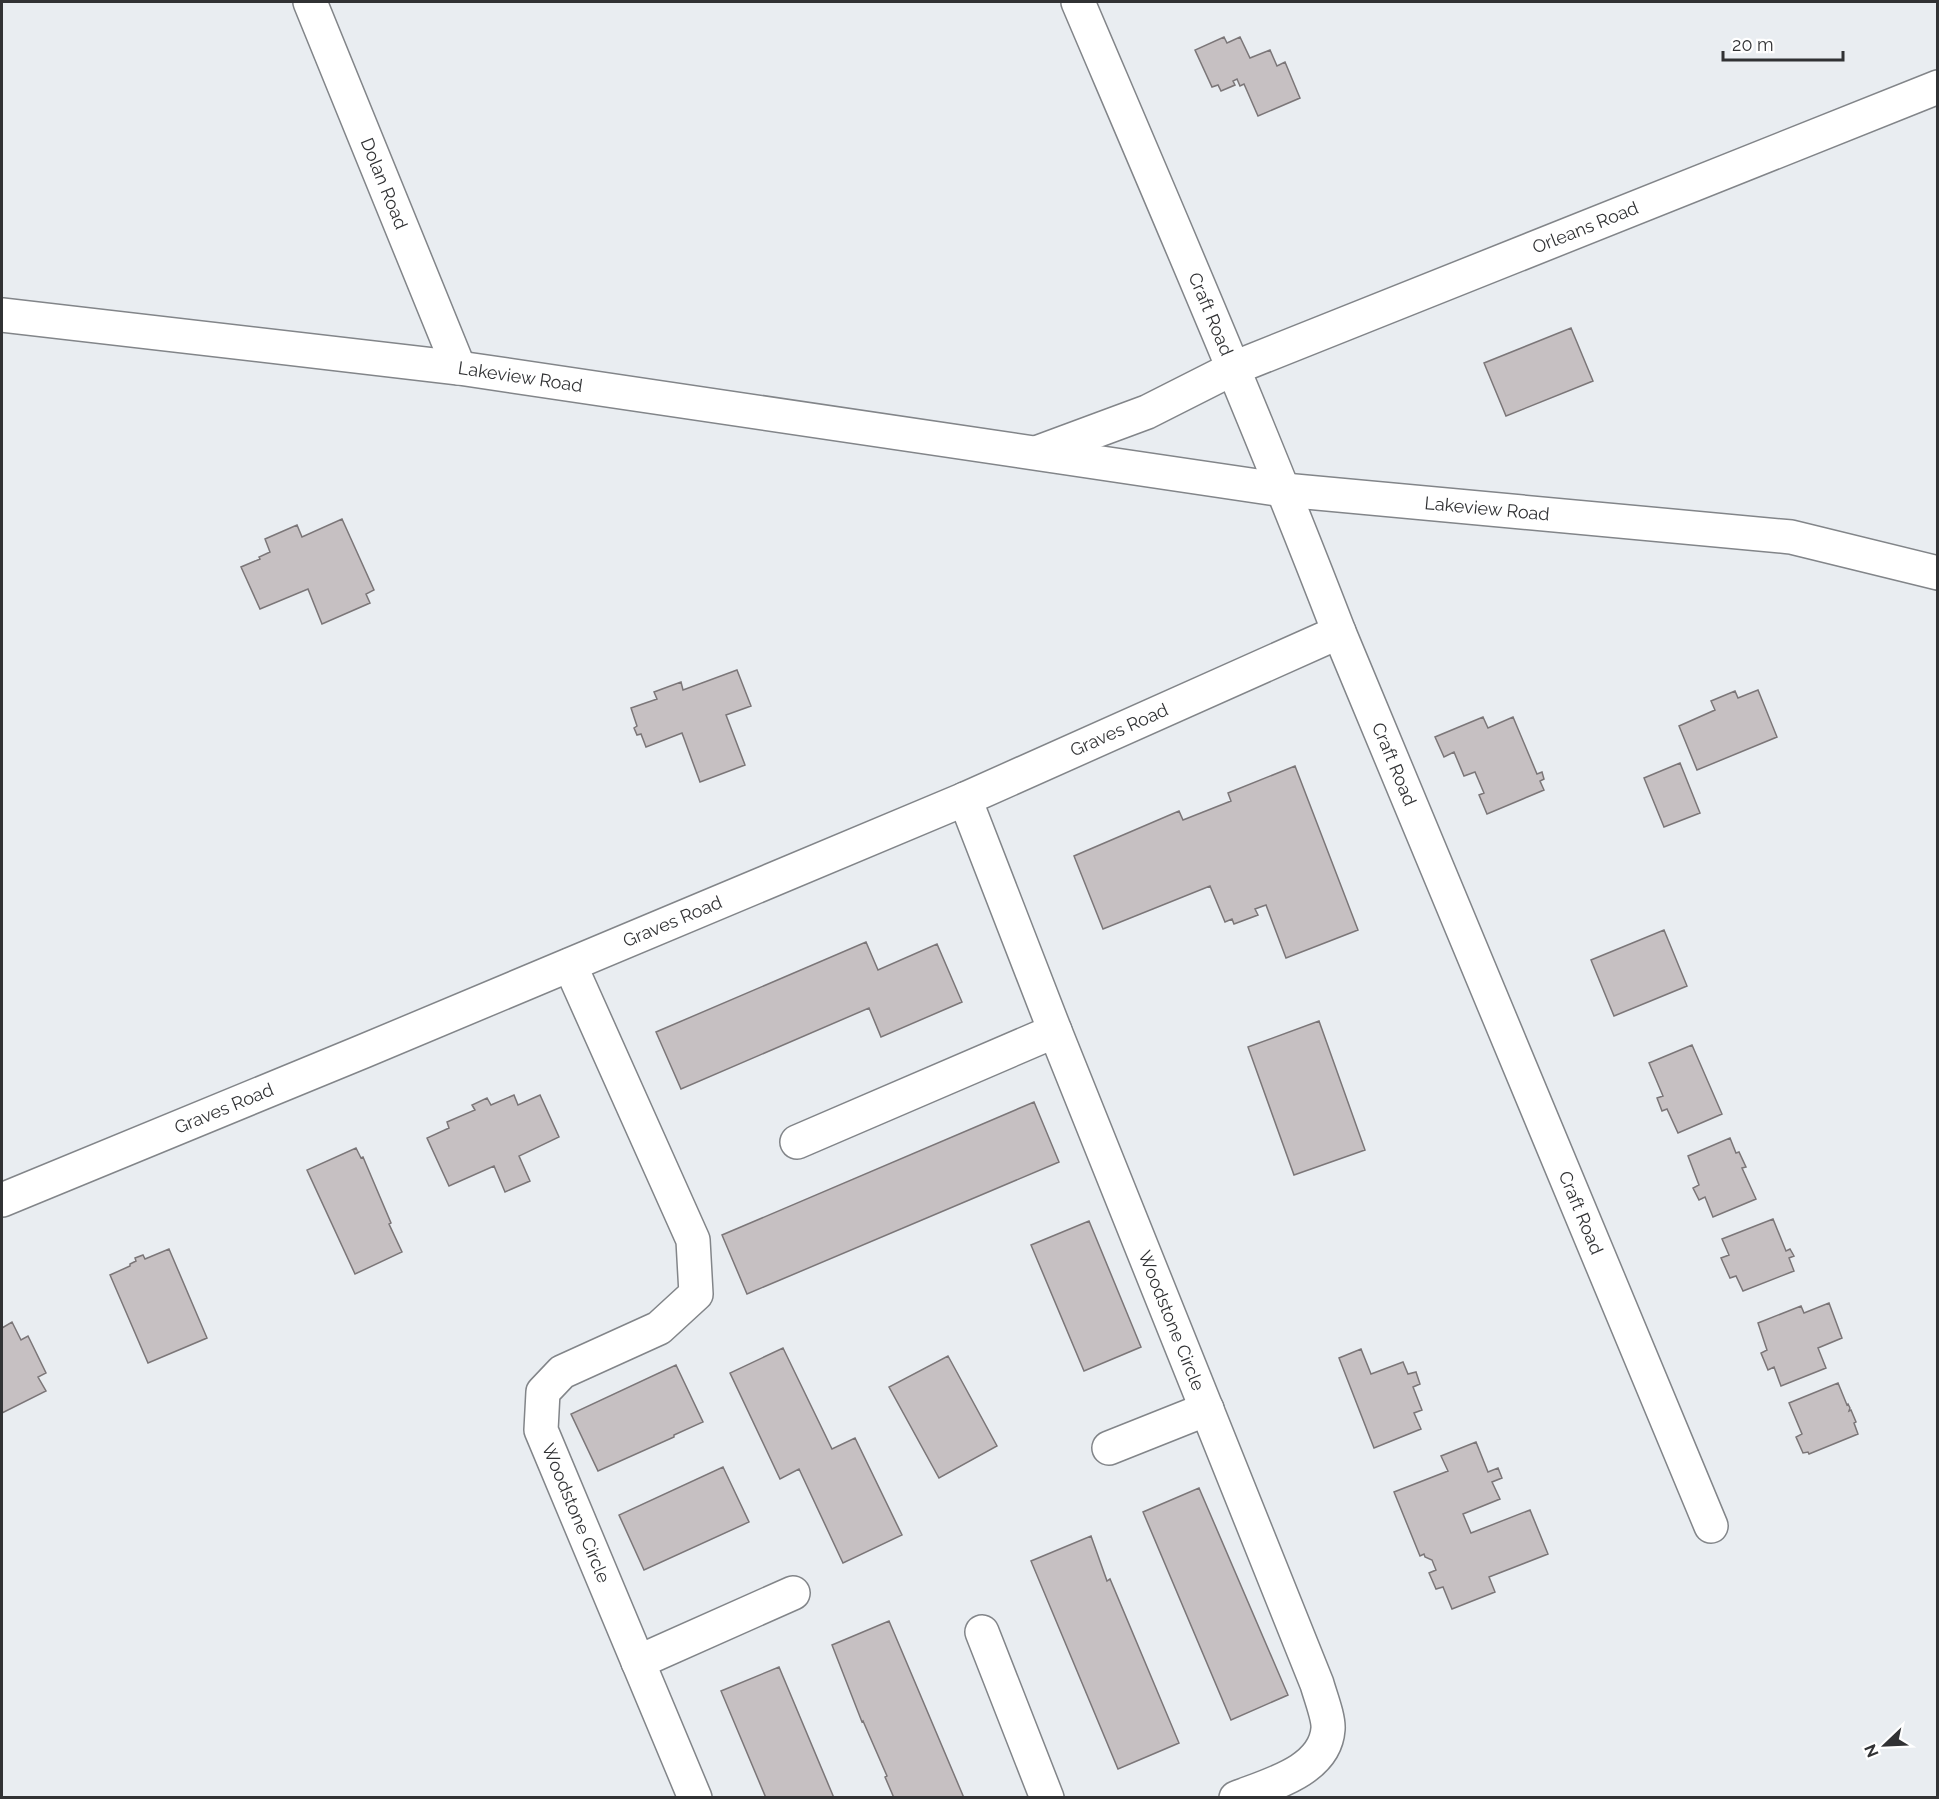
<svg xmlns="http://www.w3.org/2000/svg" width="1939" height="1799" viewBox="0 0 1939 1799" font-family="Raleway,sans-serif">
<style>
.building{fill:#c6c0c2;stroke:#7b7678;stroke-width:1.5}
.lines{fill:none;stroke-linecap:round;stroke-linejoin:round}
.minor-casing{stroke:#828589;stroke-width:36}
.minor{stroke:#fff;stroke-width:33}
.labels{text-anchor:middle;stroke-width:4.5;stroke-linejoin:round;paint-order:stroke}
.street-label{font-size:18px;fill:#313234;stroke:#fff}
</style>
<rect width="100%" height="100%" fill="#e9edf1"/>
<path class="building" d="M1224,37l3,6 13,-6 10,21 20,-8 7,16 8,-4 15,36 -42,18 -14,-32 -4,2 -3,-7 -4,2 2,4 -14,6 -3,-6 -6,2 -17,-37z
M1571,328l22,53 -87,35 -22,-53z
M342,519l32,71 -8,4 4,9 -48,21 -14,-35 -48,20 -19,-42 19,-8 -1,-2 11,-5 -5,-13 32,-14 5,12z
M737,670l14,36 -25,9 19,50 -45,17 -18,-49 -36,14 -5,-13 -4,1 -3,-7 3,-2 -6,-18 26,-9 -3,-7 27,-10 2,8z
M1758,690l19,47 -80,33 -18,-44 36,-16 -4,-9 24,-10 3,7z
M1483,717l5,11 25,-11 24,57 5,-2 2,7 -4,2 4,9 -57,24 -8,-19 5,-2 -9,-21 -11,4 -10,-24 -10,5 -9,-20z
M1680,763l20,50 -36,14 -20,-49z
M1295,766l63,164 -72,28 -20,-53 -11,4 3,6 -24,9 -2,-5 -7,3 -15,-36 -107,43 -29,-73 105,-45 4,9 48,-19 -3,-8z
M1664,930l23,56 -73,30 -23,-56z
M866,942l12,28 59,-26 25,58 -81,35 -12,-29 -188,81 -25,-57z
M1319,1021l46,129 -71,25 -46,-128z
M1692,1045l30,69 -44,19 -11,-24 -5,2 -5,-13 6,-2 -14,-33z
M514,1095l4,10 22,-10 19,42 -40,19 11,25 -25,11 -11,-26 -45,20 -22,-48 22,-10 -2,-6 28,-12 -3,-5 15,-7 4,7z
M1034,1102l25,60 -312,132 -25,-59z
M1730,1138l6,15 3,-1 7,15 -4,1 14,31 -43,18 -8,-20 -6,3 -6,-12 6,-3 -11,-29z
M356,1148l5,10 2,-1 28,66 -2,1 13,28 -47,22 -48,-104z
M1773,1219l13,32 4,-2 4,7 -5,2 5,13 -51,20 -7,-15 -6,2 -9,-20 8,-3 -7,-16z
M1089,1221l52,126 -57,24 -53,-126z
M169,1249l38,89 -59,25 -38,-88 20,-9v-2l6,-3 -1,-3 8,-3 2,4z
M1829,1303l13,35 -24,10 8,20 -45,18 -7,-19 -6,3 -7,-17 6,-3 -9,-27 43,-17 3,7z
M12,1322l9,18 7,-4 18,37 -8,4 8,14 -44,22v-85z
M783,1348l49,101 23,-11 47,97 -59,28 -44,-94 -19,10 -50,-106z
M1361,1349l10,25 32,-12 5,12 8,-2 4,12 -7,3 9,23 -8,3 7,16 -47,19 -35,-90z
M948,1356l49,90 -58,32 -50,-91z
M676,1365l27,57 -29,13v2l-76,34 -27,-57z
M1838,1383l9,22 1,-1 2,4 -1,3 2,-1 5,12 -2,1 4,11 -49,20 -1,-2 -5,1 -7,-16 6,-3 -13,-31z
M1476,1442l12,30 10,-4 4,10 -10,4 8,17 -37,15 8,19 59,-23 18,44 -59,23 6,15 -43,17 -9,-22 -7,2 -7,-16 7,-3 -4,-10 -7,-3 -1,-3 -4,2 -26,-64 54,-21 -7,-15z
M723,1467l26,55 -105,48 -25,-55z
M1199,1488l89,207 -57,25 -88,-208z
M1091,1536l16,45 3,-2 69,164 -61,26 -87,-208z
M889,1621l75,177h-70l-9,-21 2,-1 -24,-55 -1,1 -30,-77z
M779,1667l55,131h-68l-45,-107z"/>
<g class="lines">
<defs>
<g id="minor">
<path id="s1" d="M310,2l149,366"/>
<path id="s2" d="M1078,2c89,209 179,417 261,630l372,894"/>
<path id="s3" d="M2,315l457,53 825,122 507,47 147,36"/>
<path id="s4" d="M1039,452l108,-40 87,-44 704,-281"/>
<path id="s5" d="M965,799l90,232 262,653c3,11 12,34 11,45 -3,42 -59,56 -92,69"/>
<path id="s6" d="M570,965l123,275 3,54 -37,34 -97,44 -19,20 -2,38 154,368"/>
<path d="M797,1142l258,-111"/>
<path id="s7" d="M2,1200l362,-149 601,-252 374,-167"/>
<path d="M1109,1448l98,-39"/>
<path d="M982,1632l65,166"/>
<path d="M638,1662l155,-69"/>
</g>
</defs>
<use href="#minor" class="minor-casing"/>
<use href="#minor" class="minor"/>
</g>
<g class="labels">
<g class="street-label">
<text dy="6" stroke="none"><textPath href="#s1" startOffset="196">Dolan Road</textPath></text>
<text dy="6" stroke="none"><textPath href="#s4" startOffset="591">Orleans Road</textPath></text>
<text dy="6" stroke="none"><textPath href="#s2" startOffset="339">Craft Road</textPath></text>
<text dy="6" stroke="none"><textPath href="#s3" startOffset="522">Lakeview Road</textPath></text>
<text dy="6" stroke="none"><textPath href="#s3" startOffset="1498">Lakeview Road</textPath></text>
<text dy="6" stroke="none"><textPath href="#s7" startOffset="1212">Graves Road</textPath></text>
<text dy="6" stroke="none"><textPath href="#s2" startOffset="825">Craft Road</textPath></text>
<text dy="6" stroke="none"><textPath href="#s7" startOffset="726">Graves Road</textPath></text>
<text dy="6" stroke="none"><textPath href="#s7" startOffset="240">Graves Road</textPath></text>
<text dy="6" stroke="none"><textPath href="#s2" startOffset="1311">Craft Road</textPath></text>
<text dy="6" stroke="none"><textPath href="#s5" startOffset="561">Woodstone Circle</textPath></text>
<text dy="6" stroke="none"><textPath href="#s6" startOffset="668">Woodstone Circle</textPath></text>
</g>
</g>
<rect width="1939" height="1799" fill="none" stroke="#313234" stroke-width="6"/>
<g transform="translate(1885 1745) rotate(247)" stroke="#ffffff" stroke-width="4.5" paint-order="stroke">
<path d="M0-4.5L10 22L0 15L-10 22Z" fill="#313234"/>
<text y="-9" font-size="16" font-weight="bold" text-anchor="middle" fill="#313234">N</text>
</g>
<path d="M1723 51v9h120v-9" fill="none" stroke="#313234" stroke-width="3"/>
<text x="1732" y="51" font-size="18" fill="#313234" stroke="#ffffff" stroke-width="4.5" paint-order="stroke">20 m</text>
</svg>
